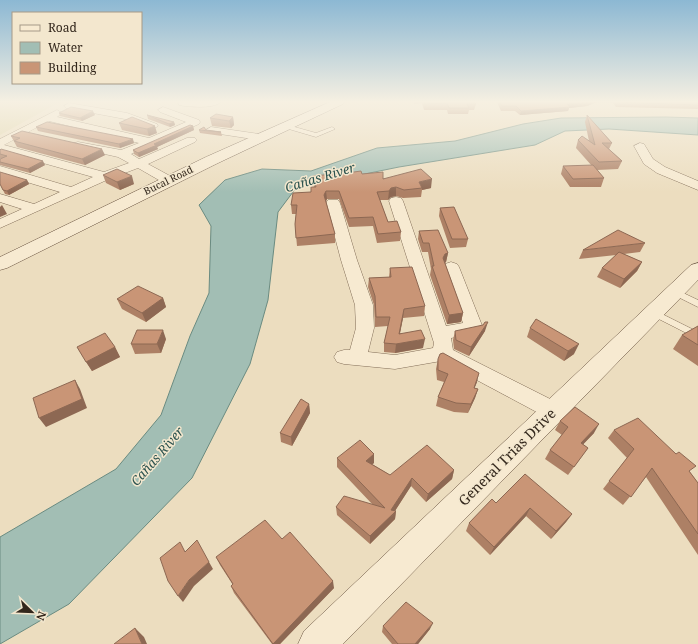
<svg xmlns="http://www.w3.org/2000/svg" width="698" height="644" viewBox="0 0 698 644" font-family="'Noto Serif',serif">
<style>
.farmland{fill:#e1d6ad}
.water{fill:#a2beb4;stroke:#6a8b81}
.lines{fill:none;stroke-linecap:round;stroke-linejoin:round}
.lane-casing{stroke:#836e58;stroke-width:1}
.street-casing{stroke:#836e58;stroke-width:1}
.secondary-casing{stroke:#654f3c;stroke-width:1}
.lane{fill:#f7ead1;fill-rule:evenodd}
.street{fill:#f7ead1;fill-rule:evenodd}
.secondary{fill:#f7ead1;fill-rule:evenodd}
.wall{fill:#ad8065}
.shaded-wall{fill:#8d6853}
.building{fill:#c99576;stroke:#8d6853}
.labels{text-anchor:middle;stroke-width:3;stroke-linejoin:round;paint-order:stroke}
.far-street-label{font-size:10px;fill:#33271c;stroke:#f3e7ce}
.water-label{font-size:13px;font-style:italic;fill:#2c534f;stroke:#f3e7ce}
.near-street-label{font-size:14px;fill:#33271c;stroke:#f3e7ce}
</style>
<rect width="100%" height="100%" fill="#ecddbf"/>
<path class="farmland" d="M0,102h60l-60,33z"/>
<path class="water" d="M666,117l32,1v17l-89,-6 -44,2 -30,14 -136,22 -103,21 -18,24 -10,88 -18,64 -58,114 -123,126 -69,40v-107l116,-68 45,-54 29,-79 19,-43 2,-67 -12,-21 26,-25 37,-11 49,2 66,-23 78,-7 68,-17 38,-6z"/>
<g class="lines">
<defs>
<path id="lane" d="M284,124l32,9 16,-6 3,2 -19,8 -34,-10v-2z
M675,289l23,11v7l-26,-13 -1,-2z
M654,310l44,22v7l-47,-24 -1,-2z"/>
<path id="street" d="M178,102h43c-7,7 -33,5 -42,3z
M69,103l58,10 30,11 1,2 -5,3 -28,-10 -59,-11 -2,-2z
M163,107l36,13 1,2 -1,2 -68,30 8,5 48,-21h8l2,2 -2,2 -47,22 24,13 2,3 -2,3h-8l-26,-15 -29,11 -109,49v-9l22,-10 -22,-7v-8l34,10 26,-12 -60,-18v-8l71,21 22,-10 -93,-26v-12l57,-29 5,3 -5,4 92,21 37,-16 -26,-10 -2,-2zM49,121l90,22 -18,7 -43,-8 -4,1 -2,2 2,2 44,10 11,6 -25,9 -100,-27z
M211,127l48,7 5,3 -5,3 -52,-8 -1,-2z
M640,143l4,1 9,15 12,8 33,14v9l-41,-17 -13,-9 -10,-18z
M396,197l5,1 2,3 43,125 17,-3 -20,-56 2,-3 6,-2 6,2 2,3 24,61 -3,5 -29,5 2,12 109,55 3,6 -3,6 -8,3 -8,-3 -105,-56 -46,8 -51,-5 -7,-2 -3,-5 3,-5 7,-2h6l6,-22 -1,-23 -14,-45 -15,-57 2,-3h10l2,3 17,57 16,45 1,23 -6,24 27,3 38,-7 1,-5 -45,-142 2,-3z"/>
<path id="secondary" d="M330,102h15l-2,2 -127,60 -209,104 -7,2v-13l206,-100z
M698,263v17l-355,364h-45l6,-13 387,-366z"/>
</defs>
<use href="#lane" class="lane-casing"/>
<use href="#street" class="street-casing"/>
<use href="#secondary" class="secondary-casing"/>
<use href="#lane" class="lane"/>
<use href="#street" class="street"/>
<use href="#secondary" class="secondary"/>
</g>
<path class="wall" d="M414,102h60l2,2 -2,6h-5l-1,4h-20l-1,-4h-23l-2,-7 -8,1z
M497,102h201v7l-82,-2 -3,-4 -16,-1 -10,4 -18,2 -1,3 -48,4 -5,-4h-14z
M59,113l36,2 -13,6 -22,-5z
M147,115l27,7 1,3 -5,2 -22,-8z
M587,115l25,28 -3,6 13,12 -4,8 -21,1 7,8 -3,9h-31l-9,-13 2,-8h29l-16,-18 2,-8 11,1 -4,-19z
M132,117l25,16 -8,3 -27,-6 -3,-7z
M233,117l1,8 -3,3 -19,-2 -2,-8z
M193,126l1,4 -37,17 1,2 -19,8 -5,-3 -1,-4z
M36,127l98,16 -14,5 -82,-17z
M199,130l22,2 1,4 -22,-3z
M11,136l94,19 -20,10 -68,-18z
M0,150l45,15 -15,8 -30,-8v-6l2,-1h-2z
M362,174l69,14 -9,2 -1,7 -18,1 -7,-2 -5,1 -3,3h-8l8,22 13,10 -1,9 -23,2 -4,-17 -24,1 -10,-28h-12l-1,2 9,33v9l-38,3 -2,-22 1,-10h-4l-1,-9 20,-13 3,-5 -1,-11z
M103,175l31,9 -14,6 -14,-7z
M27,180l2,4 -20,11 -4,-1 -5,-10z
M440,208l28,31 -2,8 -16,1 -11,-32z
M419,231l29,22 -2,9 -1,1 18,50 -2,9 -14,2 -17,-49 1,-6 -3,-17h-6l-4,-13z
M645,243l-5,9 -16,2 18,8 -5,9 -17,17 -23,-11 5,-9 14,-13 -37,4 4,-9z
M390,268l35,38 -1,10 -21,2 -3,15 23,15 -28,5 -11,-1v-9l4,-17 -13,1 -1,-22 -6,-18 1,-9 20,-1z
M163,298l3,9 -20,15 -24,-13 -5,-10z
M698,326v40l-25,-17 9,-14z
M530,328l44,26 -10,7 -37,-24z
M455,331h30l-16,25 -15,-7 -1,-9z
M166,339l-5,14 -26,1 -4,-10z
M77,347h38l5,10 -28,14z
M438,359l39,23 -3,6 4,1 -3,9 -7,15 -14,-1 -18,-6 2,-9 6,-15 -7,-2 -1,-11z
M309,404l1,9 -18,33 -11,-4 -1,-9z
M560,421l34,12 -11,11 5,4 -6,8 -14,19 -23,-16 5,-9 12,-15 -7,-5z
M614,430l76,42 8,11v72l-52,-78 -23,28 -20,-16 24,-31 -19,-20z
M374,454v9l-2,1 18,11 64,-5 -2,9 -26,23 -15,-16 -16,25h1l-1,8 -25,25 -33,-29 -1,-8 37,-2 -36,-38v-9z
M496,503l76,11 -6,8 -15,17 -25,-23 -36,39 -24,-24 3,-8z
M282,539l52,49 -54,56h-8l-38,-51 -3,-7 2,-1 -13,-20 -4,-8z
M383,626l47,3 -12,15h-26l-10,-12z"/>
<path class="shaded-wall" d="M589,102h9h-1l-10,4 -18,2 -1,3 -48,4 1,-4 46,-7z
M93,111l2,4 -13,6 -2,-3z
M233,117l1,8 -3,3 -2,-7z
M174,122l1,3 -5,2 -1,-3z
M155,126l2,7 -8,3 -2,-7z
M193,126l1,4 -37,17 1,2 -19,8 -1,-4 16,-9z
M133,139l1,4 -14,5 -1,-4z
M102,149l3,6 -20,10 -3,-6z
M43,161l2,4 -15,8 -2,-4z
M132,176l2,8 -14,6 -3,-8z
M432,179l-1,9 -9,2v-2l-3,-6z
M27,180l2,4 -20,11 -2,-4z
M396,187v9l-5,1 -3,3 1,-9 2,-3z
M326,191l1,8 -2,4 -1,-8z
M2,205l5,9 -7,3v-10z
M448,253l-2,9 -2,1 -1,-5 2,-4z
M642,262l-5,9 -17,17 4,-9z
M163,298l3,9 -20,15 -4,-9z
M404,309l-1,9 -5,25 1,-9z
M463,313l-2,9 -14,2 2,-9z
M488,322l-3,9 -16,25 2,-9z
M163,330l3,9 -5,14 -4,-9z
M425,339l-2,9 -28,5 1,-9z
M579,344l-5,10 -10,7 4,-10z
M115,347l5,10 -28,14 -6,-9z
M479,373l-2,9 -6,15z
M75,380l5,9 7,19 -41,19 -7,-9z
M478,389l-3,9 -7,15 3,-9z
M309,404l1,9 -18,33 -1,-9z
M599,424l-5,9 -18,19 5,-9z
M374,454v9l-8,6v-8z
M454,470l-2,9 -26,23 2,-8z
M412,478l-1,8 -20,31 5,-6 -1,8 -25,25v-8l21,-26z
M530,508l-4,8 -36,39 4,-8z
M572,514l-6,8 -15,17 5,-8z
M209,562l4,7 -19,17 -11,16 -5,-6 11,-16z
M333,581l1,7 -54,56h-7z
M433,623l-3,6 -12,15h-3z
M135,628l9,9 3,7h-5z"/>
<path class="building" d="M424,102h50l2,2h-9l2,4h-20l-2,-5 -22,1z
M500,102h89l-22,2 3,3 -49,4 -5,-5h-14z
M618,102h80v3z
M71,107l22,4 -13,7 -21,-5z
M216,114l17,3 -4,4 -19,-3z
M147,115l27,7 -5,2z
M587,115l25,28h-10l20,18 -23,1 -21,-22 4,-4 13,9z
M132,117l23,9 -8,3 -28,-6z
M47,122l86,17 -14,5 -83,-17z
M190,125l3,1 -39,18 3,1 -19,8 -5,-3z
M204,127l2,3 15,2 -22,-2z
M22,131l80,18 -20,10 -68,-18 6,-3 -9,-2z
M1,149l42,12 -15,8 -28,-7v-3l7,-3 -7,-2v-4z
M593,165l11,13 -31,1 -10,-13z
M117,169l15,7 -15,6 -14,-7z
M421,169l11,10 -13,3 3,6 -18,2 -8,-3 -5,1 -2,3 -12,1 11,30 9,-1 4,11 -23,2 -5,-17 -24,1 -10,-27h-13l-2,4 11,39 -39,4 -1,-14 2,-19h-6l2,-12 18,-1v-5h5l-3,-11 41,-4 7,-1 1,3 21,-2v7z
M0,172l27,8 -20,11 -4,-1 -3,-6z
M454,207l14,32h-16l-12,-31z
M438,230l10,23 -3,1 -2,4 20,55 -14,2 -17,-49h2l-5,-23h-6l-4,-12z
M618,230l27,13 -62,7z
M619,252l23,10 -18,17 -22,-11z
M412,267l13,39 -21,3 -5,25 22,-4 4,9 -29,5 -12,-1 6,-26h-14l-1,-21 -6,-18 22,-1 -1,-9z
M138,286l25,12 -21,15 -25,-14z
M536,319l43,25 -11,7 -38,-23z
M485,322h3l-17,25 -15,-7 -1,-9 28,-6z
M698,326v19l-16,-10z
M137,330h26l-6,14h-26z
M105,333l10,14 -29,15 -9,-15z
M443,353l36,20 -5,15 4,1 -7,15 -15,-1 -18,-6 10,-23 -10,-4v-11l2,-5z
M75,380l7,19 -43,19 -6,-20z
M301,399l8,5 -18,33 -11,-4z
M575,407l24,17 -18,19 7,5 -14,19 -24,-17 18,-23 -8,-6z
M638,418l38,36 3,-2 17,14 -7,5 9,12v51l-46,-66 -21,29 -22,-16 25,-32 -20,-19z
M360,440l14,14 -8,7 24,14 37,-30 27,25 -26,24 -16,-16 -21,32 5,1 -26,25 -34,-29 8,-11 41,12 -48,-50z
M525,474l47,40 -16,17 -26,-23 -36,39 -25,-24 23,-24 4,4z
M265,520l17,19 8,-7 43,49 -60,63 -42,-58 2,-2 -17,-27z
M197,540l12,22 -20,18 -11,16 -10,-15 -8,-23 20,-16 5,10z
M406,602l27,21 -18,21h-17l-15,-18z
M135,628l7,16h-28z"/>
<linearGradient id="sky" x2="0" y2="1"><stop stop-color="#8cb8d3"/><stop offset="0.53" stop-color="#f6f0e2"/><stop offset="1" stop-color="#f6f0e2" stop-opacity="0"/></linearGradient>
<rect width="698" height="192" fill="url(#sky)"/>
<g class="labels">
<g class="far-street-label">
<text transform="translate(168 180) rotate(-26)" y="4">Bucal Road</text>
</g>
<g class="water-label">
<text transform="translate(320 177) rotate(-17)" y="5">Cañas River</text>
<text transform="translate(157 456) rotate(-49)" y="5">Cañas River</text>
</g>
<g class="near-street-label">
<text transform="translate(507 457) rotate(-45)" y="5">General Trias Drive</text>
</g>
</g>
<rect x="12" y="12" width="130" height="72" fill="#f3e7ce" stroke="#a69a87"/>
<rect x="20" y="25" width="20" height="6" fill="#f7ead1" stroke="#a69a87"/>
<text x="48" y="32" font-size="12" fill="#33271c">Road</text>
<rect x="20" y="42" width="20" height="12" fill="#a2beb4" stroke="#a69a87"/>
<text x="48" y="52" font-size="12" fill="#33271c">Water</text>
<rect x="20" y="62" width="20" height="12" fill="#c99576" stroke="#a69a87"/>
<text x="48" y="72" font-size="12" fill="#33271c">Building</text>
<g transform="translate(32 612) rotate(113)" stroke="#f3e7ce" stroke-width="3" paint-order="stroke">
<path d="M0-3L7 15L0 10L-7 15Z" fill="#33271c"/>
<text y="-6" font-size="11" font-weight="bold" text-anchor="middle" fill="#33271c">N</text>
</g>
</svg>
